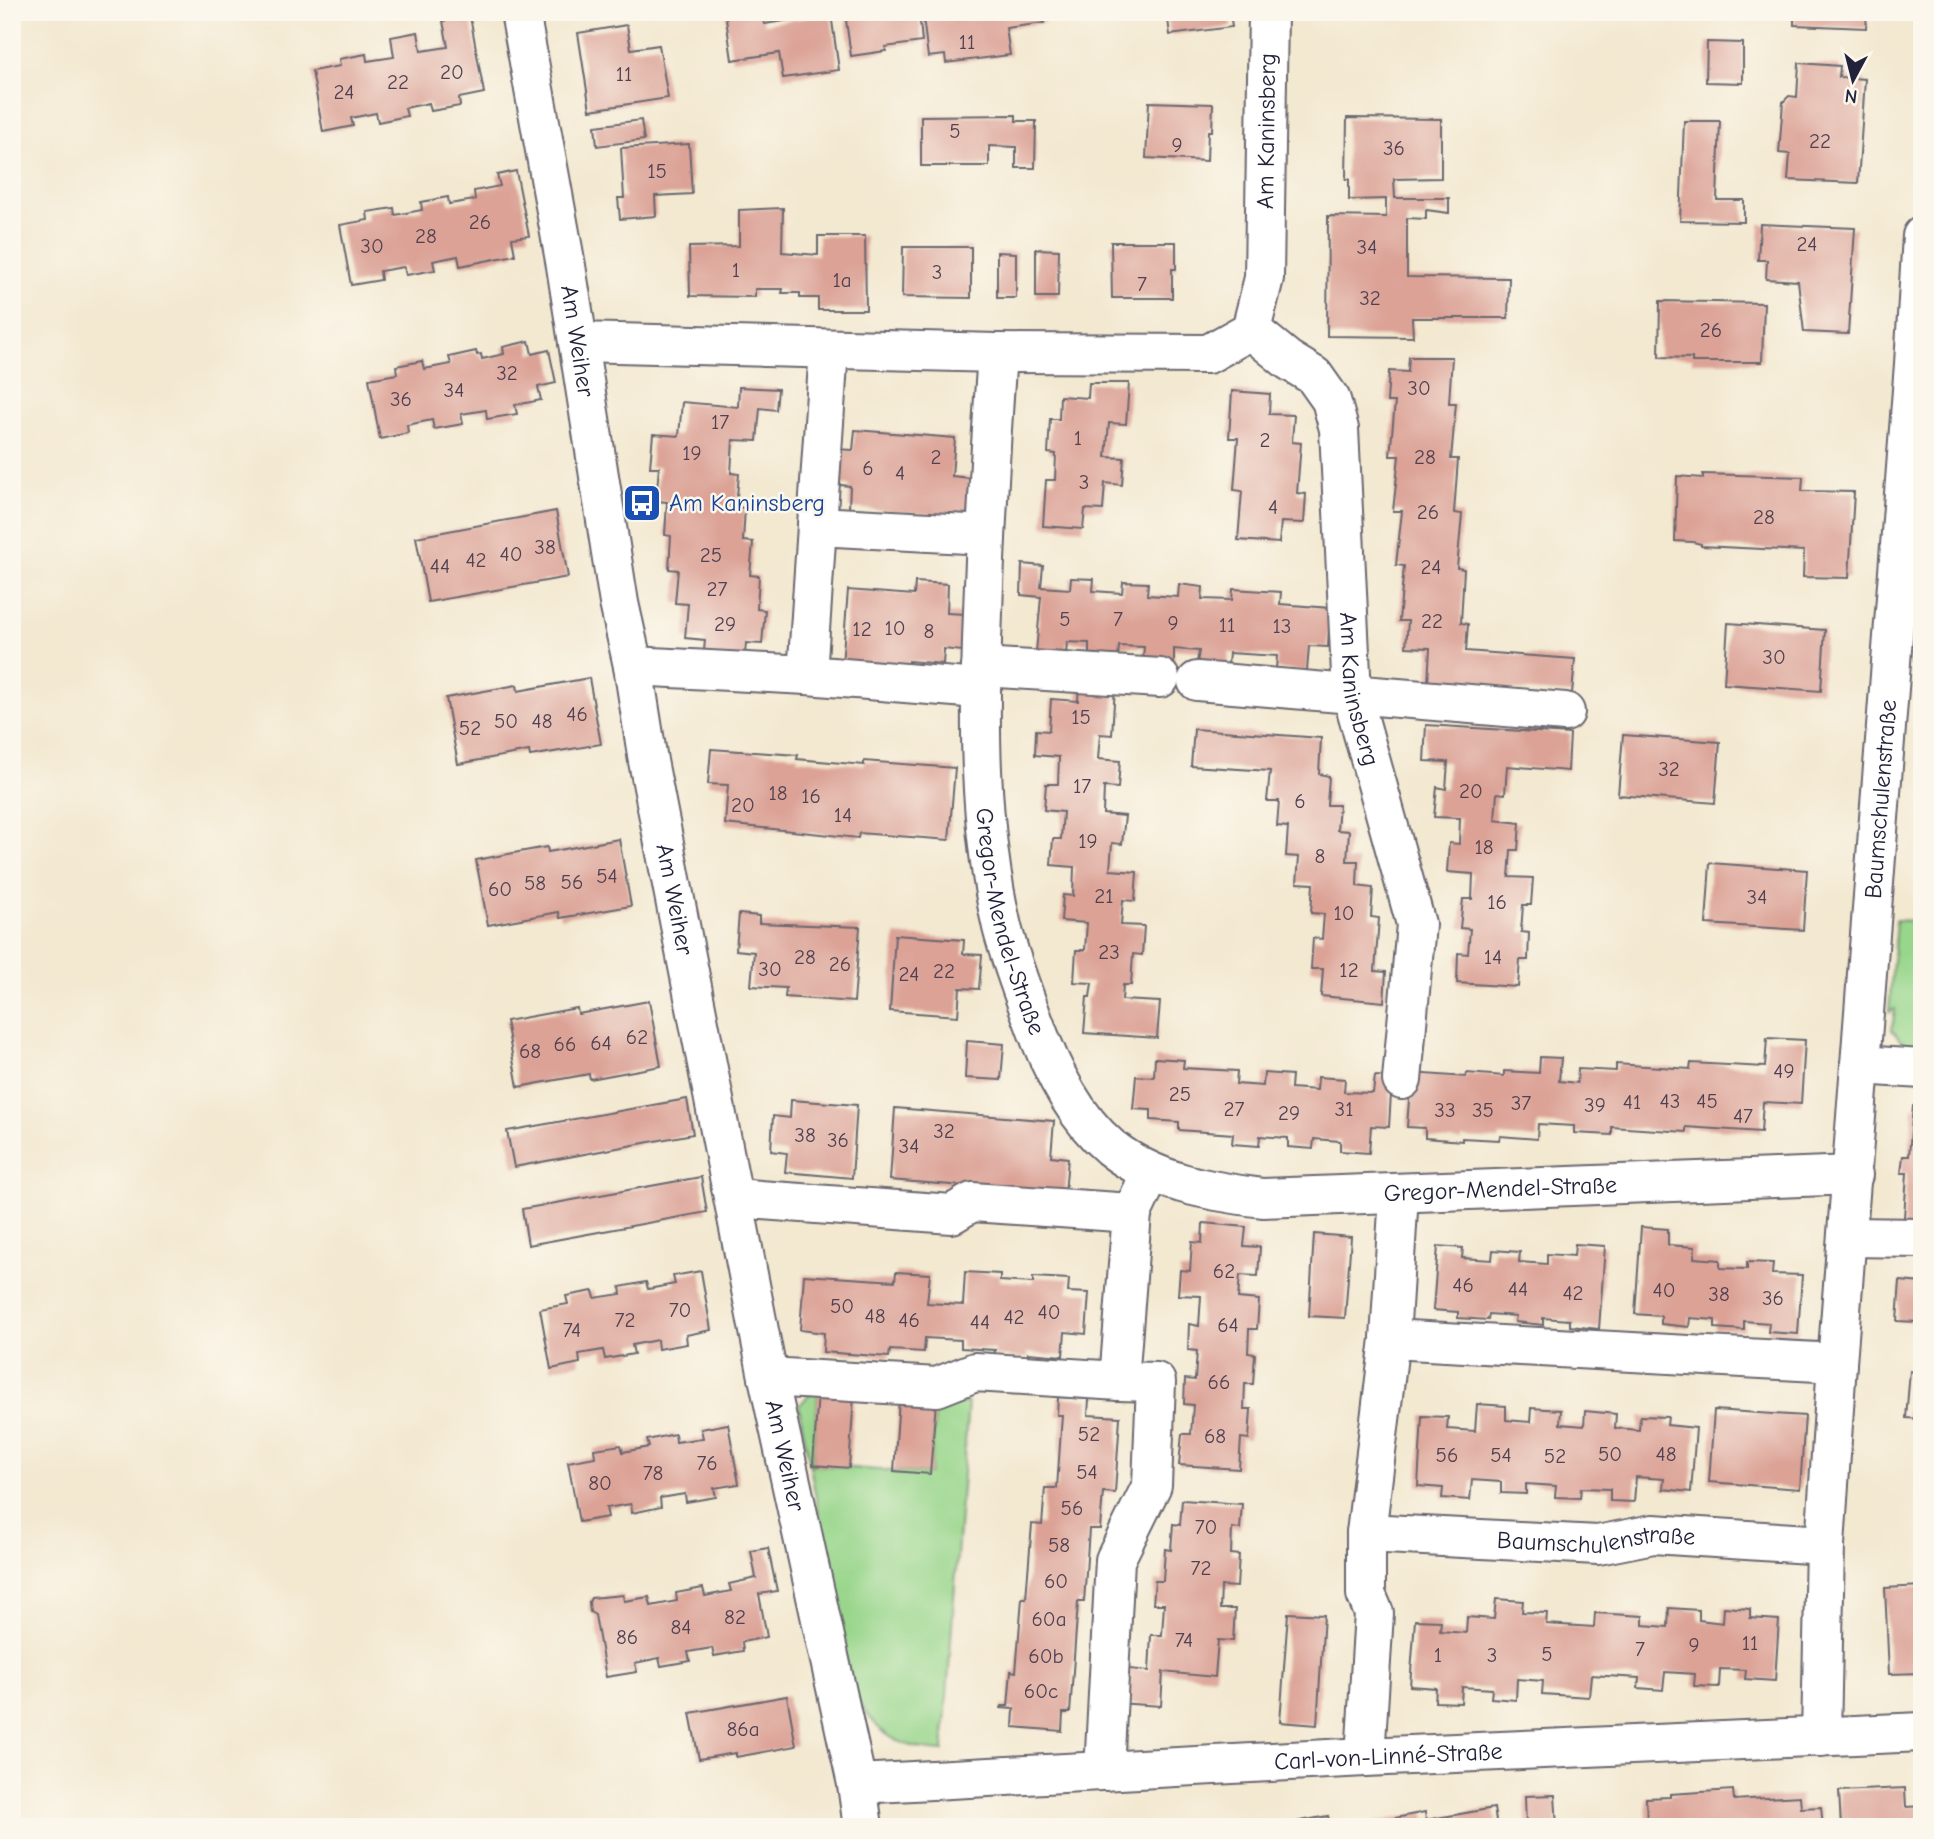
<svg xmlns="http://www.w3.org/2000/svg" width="1934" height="1839" viewBox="0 0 1934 1839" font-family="'Comic Neue',sans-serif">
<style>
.green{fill:#98d68b;stroke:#5d7c63;stroke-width:2}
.building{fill:#dca296}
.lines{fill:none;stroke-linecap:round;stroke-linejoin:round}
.minor-casing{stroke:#6b676f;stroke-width:42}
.minor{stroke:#fff;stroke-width:38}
.labels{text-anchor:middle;stroke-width:5;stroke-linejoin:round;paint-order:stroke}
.number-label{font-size:21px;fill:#504252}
.street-label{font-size:24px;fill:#22223b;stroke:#fbf7ec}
.transit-label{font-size:24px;fill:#164399;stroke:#fbf7ec;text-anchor:start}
</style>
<rect width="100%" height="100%" fill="#fbf7ec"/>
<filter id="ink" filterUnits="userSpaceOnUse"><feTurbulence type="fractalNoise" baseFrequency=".0143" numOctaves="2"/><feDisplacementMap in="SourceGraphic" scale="14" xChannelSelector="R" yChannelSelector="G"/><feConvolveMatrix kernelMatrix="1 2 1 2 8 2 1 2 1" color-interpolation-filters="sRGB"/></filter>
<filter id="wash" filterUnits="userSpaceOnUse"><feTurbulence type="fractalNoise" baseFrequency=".00686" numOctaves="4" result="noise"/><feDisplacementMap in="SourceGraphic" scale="28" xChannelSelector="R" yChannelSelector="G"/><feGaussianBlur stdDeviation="1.57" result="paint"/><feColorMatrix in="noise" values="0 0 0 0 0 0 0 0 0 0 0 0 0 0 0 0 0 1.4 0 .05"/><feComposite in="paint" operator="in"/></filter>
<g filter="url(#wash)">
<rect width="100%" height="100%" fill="#f3e8d0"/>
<path class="green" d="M1896,920l26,2v129l-17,-5 -13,-16 3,-21 -6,3z
M811,1392h7l-5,73 117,9 6,-72 32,1 -25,348c-49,-2 -70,-21 -92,-63l-52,-282z"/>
<g id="blocks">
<path class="building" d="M725,12h37l2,12 67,-10 8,56 -56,8 -4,-25 -47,7z
M851,12h68l3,30 -37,5 1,4 -35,5 -6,-43z
M940,12h102l2,11 -38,5 4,27 -64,8 -1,-8 -17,2 -5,-40 17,-2z
M1167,12h63l2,15 -62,8z
M1794,12h73l-1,16 -72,-3z
M470,16l14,77 -25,5 1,8 -29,5 -2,-8 -24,5 2,8 -29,6 -2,-9 -25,5 2,8 -30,6 -11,-61 28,-5 -1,-7 27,-5 1,7 27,-4 -3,-20 27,-5 3,19 27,-4 -5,-26z
M627,25l4,24 28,-4 9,53 -78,12 -12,-77z
M1707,42l36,1v40l-37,-1z
M1799,63l41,3 -1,11 26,2 -7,104 -70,-3 2,-26 -11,-1 4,-51 6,-6 8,1z
M1149,102l64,2 -1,27h-4l-1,30 -61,-3z
M1016,115v6h20l-1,47h-19v-21l-27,-1v20h-68v-50z
M1347,118l94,1v59l-47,1 1,19h54v15l-23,-3v9l-19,-1v59l102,1 -1,40h-96l1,19 -86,-1 1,-120 58,1v-18l-37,1v-21h-3z
M641,120l3,20 -47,6 -2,-20z
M1684,121h36l-3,79h27v22l-64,-1z
M689,144l3,50 -37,2 1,20 -36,3 -2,-21h6l-3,-50z
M516,171l13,65 -17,2 3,17 -55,11 -2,-10 -25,5 2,9 -29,5 -2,-8 -24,4 1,9 -30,5 -11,-60 28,-5 -1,-8 27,-4 1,7 27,-5 -1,-8 27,-5 1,7 26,-4 -1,-9 26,-5 -3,-11z
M783,208l-1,44 36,3v-19h47l1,74h-48v-12h-18v-5h-18l1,-4h-28v8l-65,-1 -1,-49 50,-1v-36z
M1760,224l95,4 -7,106 -44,-2 -6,-51 -32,-2 1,-19h-9z
M1111,242h65v27h-4v29h-60z
M903,247h68v51l-69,-1z
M1036,249l23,1 -1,47h-22z
M997,252l19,1v45h-19z
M1660,301l104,2 -2,59h-70v-4l-33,-1z
M529,341l3,13 17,-4 7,33 -18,4 3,13 -26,5 2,9 -30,5 -1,-9 -25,4 2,10 -29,5 -2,-9 -25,5 1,8 -28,6 -11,-60 28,-5 -1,-8 26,-5 2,8 27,-5 -2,-7 27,-6 1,4 4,-1 1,5 22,-5 -1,-7z
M1409,357h43l-3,46h7l-5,56h7l-4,54 8,1 -5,54 7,1 -3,54 7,1 -2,27 109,8 -3,35 -144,-10 2,-36 -24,-1 2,-26h-9l5,-55 -8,-1 6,-54h-9l6,-55h-9l5,-54h-8l2,-31 19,1z
M1089,383h40l-3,41 -17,-1 -3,34 18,1 -2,27 -17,-2 -2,27 -18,-1 -2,20 -40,-3 3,-46h9l1,-26 -8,-1 2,-34h9l1,-23 28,2z
M739,387l39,2 -2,21 -16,-2 -3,33 -24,-1 -2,33 8,1 -3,33 9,1 -2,33 10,1 -3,33 9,1 -2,33 8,1 -3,34 -16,-1 -2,22 -41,-3 2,-22 -20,-2 3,-34 -13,-1 3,-33 -9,-1 2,-33 -6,-1 2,-33 -11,-1 3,-34h-9l3,-33 26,2 3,-34 56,5z
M1232,391l38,3 -1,20 25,1 -2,27 9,1 -4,50 9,1 -2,29 -23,-1 -2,21 -41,-3 4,-49 -8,-1 4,-52h-9z
M855,430l100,8 -3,38 18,2 -3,39 -118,-9 1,-22 -20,-2 3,-35 20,1z
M1703,474l100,3 -1,14 52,1 -5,86 -46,-1 1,-26 -103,-5v-2l-8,-2 -18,-1 2,-65 26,2z
M556,511l12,66 -140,25 -12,-65z
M1022,564l21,2 -2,21 29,2 1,-11 23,1 -1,12 29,2 1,-11 25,1 -1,12 31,2 1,-13 24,3 -1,12 30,1 1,-11 48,3 -1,12 50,4 -2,39 -19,-1 -2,25 -31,-2 1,-13 -48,-3 -1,12 -31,-2 2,-12 -25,-2v14l-31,-3 1,-13 -25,-1 -1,12 -29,-2v-13l-22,-1 -1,13 -30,-3 5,-55 -20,-2z
M915,582l33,2 -1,29 18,1 -3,37 -18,-2 -1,15 -34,-3v9l-67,-5 6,-75 66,5z
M1728,623l97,7 -4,61 -97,-7z
M589,678l12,66 -71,12 -1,-5 -71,13 -12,-66 71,-13 1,6z
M1079,684l36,3 -3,48 -12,-1 -2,25 22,2 -2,27 -14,-1 -1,27 22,2 -3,28 -10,-1 -2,27 27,2 -2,29 -12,-1 -2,25 23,1 -2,29 -9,-1 -2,31h-8l-1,15 38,2 -3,36 -73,-5 3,-36h3l2,-14 -18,-1 2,-32h9l2,-27 -26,-2 2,-26 10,1 1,-29 -23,-2 2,-26h8l2,-27 -19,-2 2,-26h12l1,-27 -24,-2 1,-25 13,1 2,-32 27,2z
M1426,725l144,9 -2,37 -61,-5 -2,28 -8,-1 -2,27 25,3 -2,27h-7l-2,27 24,1 -2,27h-8l-2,27 8,1 -1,27h-8l-2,27 -61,-4 1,-30 10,1 2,-25 -10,-1 3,-29h9l1,-25 -26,-2 2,-29 10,1 1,-26 -26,-1 3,-30 9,2 2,-27 -24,-1z
M1194,729l127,9 -2,36 10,2 -2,29h12l-2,25 12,1 -2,30h11l-1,25 16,2 -2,29 8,1 -4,53 11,1 -2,30 -63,-6 2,-27h-12l2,-31 9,1 2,-25 -13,-1 2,-29 -16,-1 2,-26 -13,-1 2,-29 -11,-1 2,-25h-12l3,-30 -79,-5z
M1623,735l97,7 -5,61 -97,-8z
M711,749l87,6 -1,4 67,6v-4l91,7 -6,72 -90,-7 -1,5 -133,-14 3,-39 -20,-1z
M619,839l12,67 -71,12 -1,-6 -71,13 -12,-65 71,-13 1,5z
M1710,863l97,7 -4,60 -97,-6z
M739,914l20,2v7l101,4 -6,75 -69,-5 1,-9 -35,-2 3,-34 -18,-2z
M895,935l69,5 -1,14 19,1 -3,34 -19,-1 -2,28 -68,-5z
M649,1001l12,65 -71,13 -1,-5 -71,13 -12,-66 71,-13 1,6z
M1767,1038l38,2 -4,64 -38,-2 -2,30 -75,-5v5l-74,-5v8l-38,-2v-7l-36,-2 -1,15 -37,-3 -1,4 -37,-2v3l-37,-3v-10l-18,-1 4,-54 55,4 1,-4 37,3v-5l35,2 1,-16 21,1 -2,23 18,2 1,-14 38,2v-7l74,5 1,-6 74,4z
M967,1041l37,3 -3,36 -36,-2z
M1155,1058l29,2 -1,8 54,3 -1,13 27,2 1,-13 28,2 -1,13 26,2 1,-13 27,2 -1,13 29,1 2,-17 17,1 -3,50 -18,-1 -2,27 -29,-2v-10l-26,-2 -1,10 -25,-2v-9l-28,-2 -1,10 -27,-2 1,-10 -54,-4v-8l-28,-2v-10l-18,-1 3,-33 18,1z
M687,1099l6,35 -179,33 -7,-36z
M791,1100l66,5 -5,73 -67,-6 2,-19 -16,-2 2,-35 17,2z
M1913,1106l9,1v125h-19l4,-59h-6l2,-17h6z
M895,1108l159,13 -3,35 17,2 -3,36 -175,-14z
M701,1177l6,35 -179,33 -6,-36z
M1203,1223l43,4 -2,19 16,1 -2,29 -18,-1 -2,23 21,2 -2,29h-8l-1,24 7,1 -2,30h-8l-1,25h7l-2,30 -8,-1 -2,31 -60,-4 3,-31h9l2,-29 -9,-1 1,-25 10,1 2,-29 -9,-1 1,-26 10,2 2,-30 -23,-1 2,-25 10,1 2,-29 10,1z
M1641,1227l27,2v16l27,2 -1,11 26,2v8l27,1v-7l26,1 -1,11 30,1 -4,59 -30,-2 1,-9 -25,-2v9l-29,-2v-8l-25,-2 -1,9 -28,-3v-8l-26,-2z
M1314,1234l37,3 -6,81 -36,-2z
M1575,1244l30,2 -6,83 -29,-3v-6l-27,-2v7l-28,-3 1,-6 -27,-2 -1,6 -30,-2v-6l-25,-2 5,-64 25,2 -1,10 30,2 1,-10 27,2 -1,10 28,2v-10l27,2z
M701,1271l10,59 -25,5 1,9 -29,5 -1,-9 -25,5 2,9 -29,5 -2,-9 -24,4 1,9 -29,6 -11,-60 28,-5 -2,-8 27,-5 2,7 26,-4 -1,-7 26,-5 2,7 27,-5 -2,-8z
M896,1272l34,2 -3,29 36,2 2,-33 35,2v7l33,2v-6l36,2 -1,13 21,1 -3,41 -21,-2 -2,24 -35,-3v5l-34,-2 1,-6 -34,-2v-8l-36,-2 -1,14 -34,-2 -1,7 -66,-5 1,-19 -24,-3 4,-55 91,6z
M1900,1281l22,2v136l-16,-1 4,-47 4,1 4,-50 -21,-1z
M818,1392l36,4 -5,72 -36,-3z
M1058,1397l31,2 -1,16 32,2 -5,76 -12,-1 -3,37h-11l-5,73h-6l-8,111h-7l-1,18 -49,-4 1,-18 -13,-1 1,-2h6l3,-35 5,1 6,-74h4l6,-74 10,1 3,-37h12l5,-73h-5z
M899,1399l37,3 -6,72 -36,-3z
M1477,1404l29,2v14l24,2 1,-14 30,2 -1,14 24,2 1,-15 31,3 -1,14 24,2 1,-14 28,1 -1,8 29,3 -5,64 -28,-3 1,-10 -28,-2 -2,25 -24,-1v-12l-29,-1 -1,10 -25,-1 1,-11 -30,-2v10l-25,-1v-11l-29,-2 -2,20 -28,-2 1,-10 -25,-2 4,-70 26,1 -1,12 28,2z
M1714,1410l91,6 -5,73 -91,-7z
M728,1424l11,60 -25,4 2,9 -30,5 -1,-8 -25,4 1,9 -29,6 -1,-9 -25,4 2,9 -29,5 -11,-60 27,-5 -1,-8 27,-4 2,7 26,-5 -2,-7 28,-6 1,8 27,-4 -2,-9z
M1182,1500l60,4 -2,25 -8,-1 -1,26 8,1 -2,32 -16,-1 -1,23h15l-2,32 -15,-1 -3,37 -52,-5 -2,34 -44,-3 3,-35 29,3 2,-36h11l2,-31h-11l2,-23h8l2,-32 6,1 2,-26 7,1z
M768,1548l9,43 -18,3 8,43 -25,5 1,9 -29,5 -2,-8 -24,4 2,9 -29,5 -2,-8 -24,5 2,9 -31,5 -11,-62 -5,-3 -1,-10 2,-4 32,-3 1,6 25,-4 2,9 26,-5 -1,-8 27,-5 2,8 26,-5 -2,-7 27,-6 -5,-27z
M1922,1586v87l-33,1 -4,-86z
M1496,1599l27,2 -1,11 25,1 -1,11 48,3 1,-14 48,3v9l25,2 1,-19 30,2v10l24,3 1,-16 26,2v9l29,2 -4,61 -30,-2 1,-9 -26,-1 -1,18 -25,-1 1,-12 -30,-2 -2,18 -25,-2 1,-10 -48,-3 -2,22 -47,-3 1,-13 -26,-2 -1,21 -25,-2 1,-9 -30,-2 -1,16 -26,-1 1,-14 -26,-2 5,-66 26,1 -1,10 26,2 1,-16 27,2z
M1288,1613l36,2 -7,110 -37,-3z
M787,1696l9,50 -60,11v-4l-37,6 -9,-46z
M1905,1788l1,19 16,-1v21h-81l-2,-36z
M1733,1790l1,10 66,-4 1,12 20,-1 2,20h-176l-1,-29 24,-1v-3z
M1555,1795l2,32h-31l-1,-31z
M1494,1808l3,19h-146l74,-15 1,8z
M1328,1816l2,11h-50l-1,-2z"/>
</g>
</g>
<g filter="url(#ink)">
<use href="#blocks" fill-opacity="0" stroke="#6b676f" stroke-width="2"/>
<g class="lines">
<defs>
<g id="minor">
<path id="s1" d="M520,12l46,254 53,337 14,63 15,95 120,616 89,407 6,43"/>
<path id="s2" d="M1251,330l37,30 26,16 17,24 8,29 13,265 64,230 -14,156"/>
<path id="s3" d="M578,342l419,11 211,1 43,-24 13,-52 4,-266"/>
<path id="s4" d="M997,353c-6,86 -11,172 -14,259 -4,105 -5,212 19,315 8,31 19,61 30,90 16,45 41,99 78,130 45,36 99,44 153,51l590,-23"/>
<path d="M817,526l12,-177"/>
<path d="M633,666l174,9"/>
<path d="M981,667l179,11"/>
<path d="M1197,681l368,31"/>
<path d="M979,689l-172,-14 10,-149 169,9"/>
<path d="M1860,1065l62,4"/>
<path d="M734,1198l218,16 20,-12 160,11"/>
<path d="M1848,1237l74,1"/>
<path d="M1390,1339l447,24"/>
<path d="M768,1377l169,10 38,-15 144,9 13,-168 19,-40"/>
<path id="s5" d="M1366,1533l232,12 55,-11 172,11"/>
<path id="s6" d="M1821,1737l4,-192 12,-182 77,-999 8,-128"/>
<path d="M1365,1757l9,-144 -8,-19v-61l24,-194 9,-145"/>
<path d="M1104,1771l11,-211 37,-75 4,-103 -37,-1"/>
<path id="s7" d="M857,1784l508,-27 557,-25"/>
</g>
</defs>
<use href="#minor" class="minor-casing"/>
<use href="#minor" class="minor"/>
</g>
</g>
<defs>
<symbol id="bus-square" viewBox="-11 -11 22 22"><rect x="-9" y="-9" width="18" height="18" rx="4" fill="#1a4fb4" stroke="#fbf7ec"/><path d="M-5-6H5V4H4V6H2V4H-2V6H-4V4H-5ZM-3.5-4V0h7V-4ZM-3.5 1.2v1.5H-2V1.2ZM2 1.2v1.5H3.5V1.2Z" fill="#fff"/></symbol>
</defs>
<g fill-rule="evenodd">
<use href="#bus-square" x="620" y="481" width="44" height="44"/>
</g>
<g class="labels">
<g class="number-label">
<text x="967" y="49">11</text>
<text x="452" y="79">20</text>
<text x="624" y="81">11</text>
<text x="398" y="89">22</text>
<text x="344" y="99">24</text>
<text x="955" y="138">5</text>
<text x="1820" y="148">22</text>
<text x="1177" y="152">9</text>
<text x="1394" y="155">36</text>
<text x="657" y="178">15</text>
<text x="480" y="229">26</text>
<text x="426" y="243">28</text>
<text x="1807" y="251">24</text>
<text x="372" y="253">30</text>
<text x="1367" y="254">34</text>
<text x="736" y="277">1</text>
<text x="937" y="279">3</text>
<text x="842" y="287">1a</text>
<text x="1142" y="291">7</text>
<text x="1370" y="305">32</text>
<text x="1711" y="337">26</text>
<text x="507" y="380">32</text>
<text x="1419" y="395">30</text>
<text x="454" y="397">34</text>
<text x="401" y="406">36</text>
<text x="720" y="429">17</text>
<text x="1078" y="445">1</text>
<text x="1265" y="447">2</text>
<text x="692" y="460">19</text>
<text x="936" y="464">2</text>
<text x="1425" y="464">28</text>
<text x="868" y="475">6</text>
<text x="900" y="480">4</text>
<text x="1084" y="489">3</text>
<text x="1273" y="514">4</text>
<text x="1428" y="519">26</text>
<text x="1764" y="524">28</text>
<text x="545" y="554">38</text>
<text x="511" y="561">40</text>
<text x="711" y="562">25</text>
<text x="476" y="567">42</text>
<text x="440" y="573">44</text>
<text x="1431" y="574">24</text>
<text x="717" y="596">27</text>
<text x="1065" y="626">5</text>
<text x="1118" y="626">7</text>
<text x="1432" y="628">22</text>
<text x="1173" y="630">9</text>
<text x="725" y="631">29</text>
<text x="1227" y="632">11</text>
<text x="1282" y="633">13</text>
<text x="895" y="635">10</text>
<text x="862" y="636">12</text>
<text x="929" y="638">8</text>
<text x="1774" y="664">30</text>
<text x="577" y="721">46</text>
<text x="1081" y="724">15</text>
<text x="506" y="728">50</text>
<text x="542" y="728">48</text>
<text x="470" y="735">52</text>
<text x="1669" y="776">32</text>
<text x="1082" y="793">17</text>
<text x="1471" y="798">20</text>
<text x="778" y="800">18</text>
<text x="811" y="803">16</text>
<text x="1300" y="808">6</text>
<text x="743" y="812">20</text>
<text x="843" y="822">14</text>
<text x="1088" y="848">19</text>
<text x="1484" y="854">18</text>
<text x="1320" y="863">8</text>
<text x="607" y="883">54</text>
<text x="572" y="889">56</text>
<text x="535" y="890">58</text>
<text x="500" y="896">60</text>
<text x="1104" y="903">21</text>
<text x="1757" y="904">34</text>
<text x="1497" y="909">16</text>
<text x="1344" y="920">10</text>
<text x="1109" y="959">23</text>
<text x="805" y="964">28</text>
<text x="1493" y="964">14</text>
<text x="840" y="971">26</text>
<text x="770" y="976">30</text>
<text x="1349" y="977">12</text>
<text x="944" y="978">22</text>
<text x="909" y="981">24</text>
<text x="637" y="1044">62</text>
<text x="601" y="1050">64</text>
<text x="565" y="1051">66</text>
<text x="530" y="1058">68</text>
<text x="1784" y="1078">49</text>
<text x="1180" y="1101">25</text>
<text x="1670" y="1108">43</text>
<text x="1707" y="1108">45</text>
<text x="1632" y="1109">41</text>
<text x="1521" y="1110">37</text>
<text x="1595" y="1112">39</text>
<text x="1234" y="1116">27</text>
<text x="1344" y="1116">31</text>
<text x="1445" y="1117">33</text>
<text x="1483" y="1117">35</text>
<text x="1289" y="1120">29</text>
<text x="1743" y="1123">47</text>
<text x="944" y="1138">32</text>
<text x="805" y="1142">38</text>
<text x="838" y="1147">36</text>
<text x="909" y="1153">34</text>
<text x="1224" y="1278">62</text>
<text x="1463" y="1292">46</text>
<text x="1518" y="1296">44</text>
<text x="1664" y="1297">40</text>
<text x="1573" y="1300">42</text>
<text x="1719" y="1301">38</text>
<text x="1773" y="1305">36</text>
<text x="842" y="1313">50</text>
<text x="680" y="1317">70</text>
<text x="1049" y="1319">40</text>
<text x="875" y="1323">48</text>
<text x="1014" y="1324">42</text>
<text x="625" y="1327">72</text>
<text x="909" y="1327">46</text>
<text x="980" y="1329">44</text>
<text x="1228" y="1332">64</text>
<text x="572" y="1337">74</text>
<text x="1219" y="1389">66</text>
<text x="1089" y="1441">52</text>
<text x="1215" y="1443">68</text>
<text x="1610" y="1461">50</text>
<text x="1666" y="1461">48</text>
<text x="1447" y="1462">56</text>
<text x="1501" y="1462">54</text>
<text x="1555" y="1463">52</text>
<text x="707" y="1470">76</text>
<text x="1087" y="1479">54</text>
<text x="653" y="1480">78</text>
<text x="600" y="1490">80</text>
<text x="1072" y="1515">56</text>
<text x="1206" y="1534">70</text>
<text x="1059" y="1552">58</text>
<text x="1201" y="1575">72</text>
<text x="1056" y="1588">60</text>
<text x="735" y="1624">82</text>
<text x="1049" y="1626">60a</text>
<text x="681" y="1634">84</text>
<text x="627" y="1644">86</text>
<text x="1184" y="1647">74</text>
<text x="1750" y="1650">11</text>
<text x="1694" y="1652">9</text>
<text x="1640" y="1656">7</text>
<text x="1547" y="1661">5</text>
<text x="1438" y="1662">1</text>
<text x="1492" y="1662">3</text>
<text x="1046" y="1663">60b</text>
<text x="1041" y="1698">60c</text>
<text x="743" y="1736">86a</text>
</g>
<g class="street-label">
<text dy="8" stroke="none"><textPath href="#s3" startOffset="880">Am Kaninsberg</textPath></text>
<text dy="8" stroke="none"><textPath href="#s1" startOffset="334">Am Weiher</textPath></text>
<text dy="8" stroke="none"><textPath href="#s2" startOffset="399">Am Kaninsberg</textPath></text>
<text dy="8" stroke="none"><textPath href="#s6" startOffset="940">Baumschulenstraße</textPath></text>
<text dy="8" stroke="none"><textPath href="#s1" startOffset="901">Am Weiher</textPath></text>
<text dy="8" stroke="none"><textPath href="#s4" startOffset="572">Gregor-Mendel-Straße</textPath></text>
<text dy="8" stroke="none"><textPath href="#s4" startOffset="1225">Gregor-Mendel-Straße</textPath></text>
<text dy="8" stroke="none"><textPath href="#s1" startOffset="1468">Am Weiher</textPath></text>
<text dy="8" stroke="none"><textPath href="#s5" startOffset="231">Baumschulenstraße</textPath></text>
<text dy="8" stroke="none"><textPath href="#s7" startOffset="532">Carl-von-Linné-Straße</textPath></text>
</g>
<g class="transit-label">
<text x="669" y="511">Am Kaninsberg</text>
</g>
</g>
<rect width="1934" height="1839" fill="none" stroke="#fbf7ec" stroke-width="42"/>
<g transform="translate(1853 80) rotate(187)" stroke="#fbf7ec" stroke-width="5" paint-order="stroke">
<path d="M0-5L12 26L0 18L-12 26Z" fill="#22223b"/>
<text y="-10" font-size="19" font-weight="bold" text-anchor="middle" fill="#22223b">N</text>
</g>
</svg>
